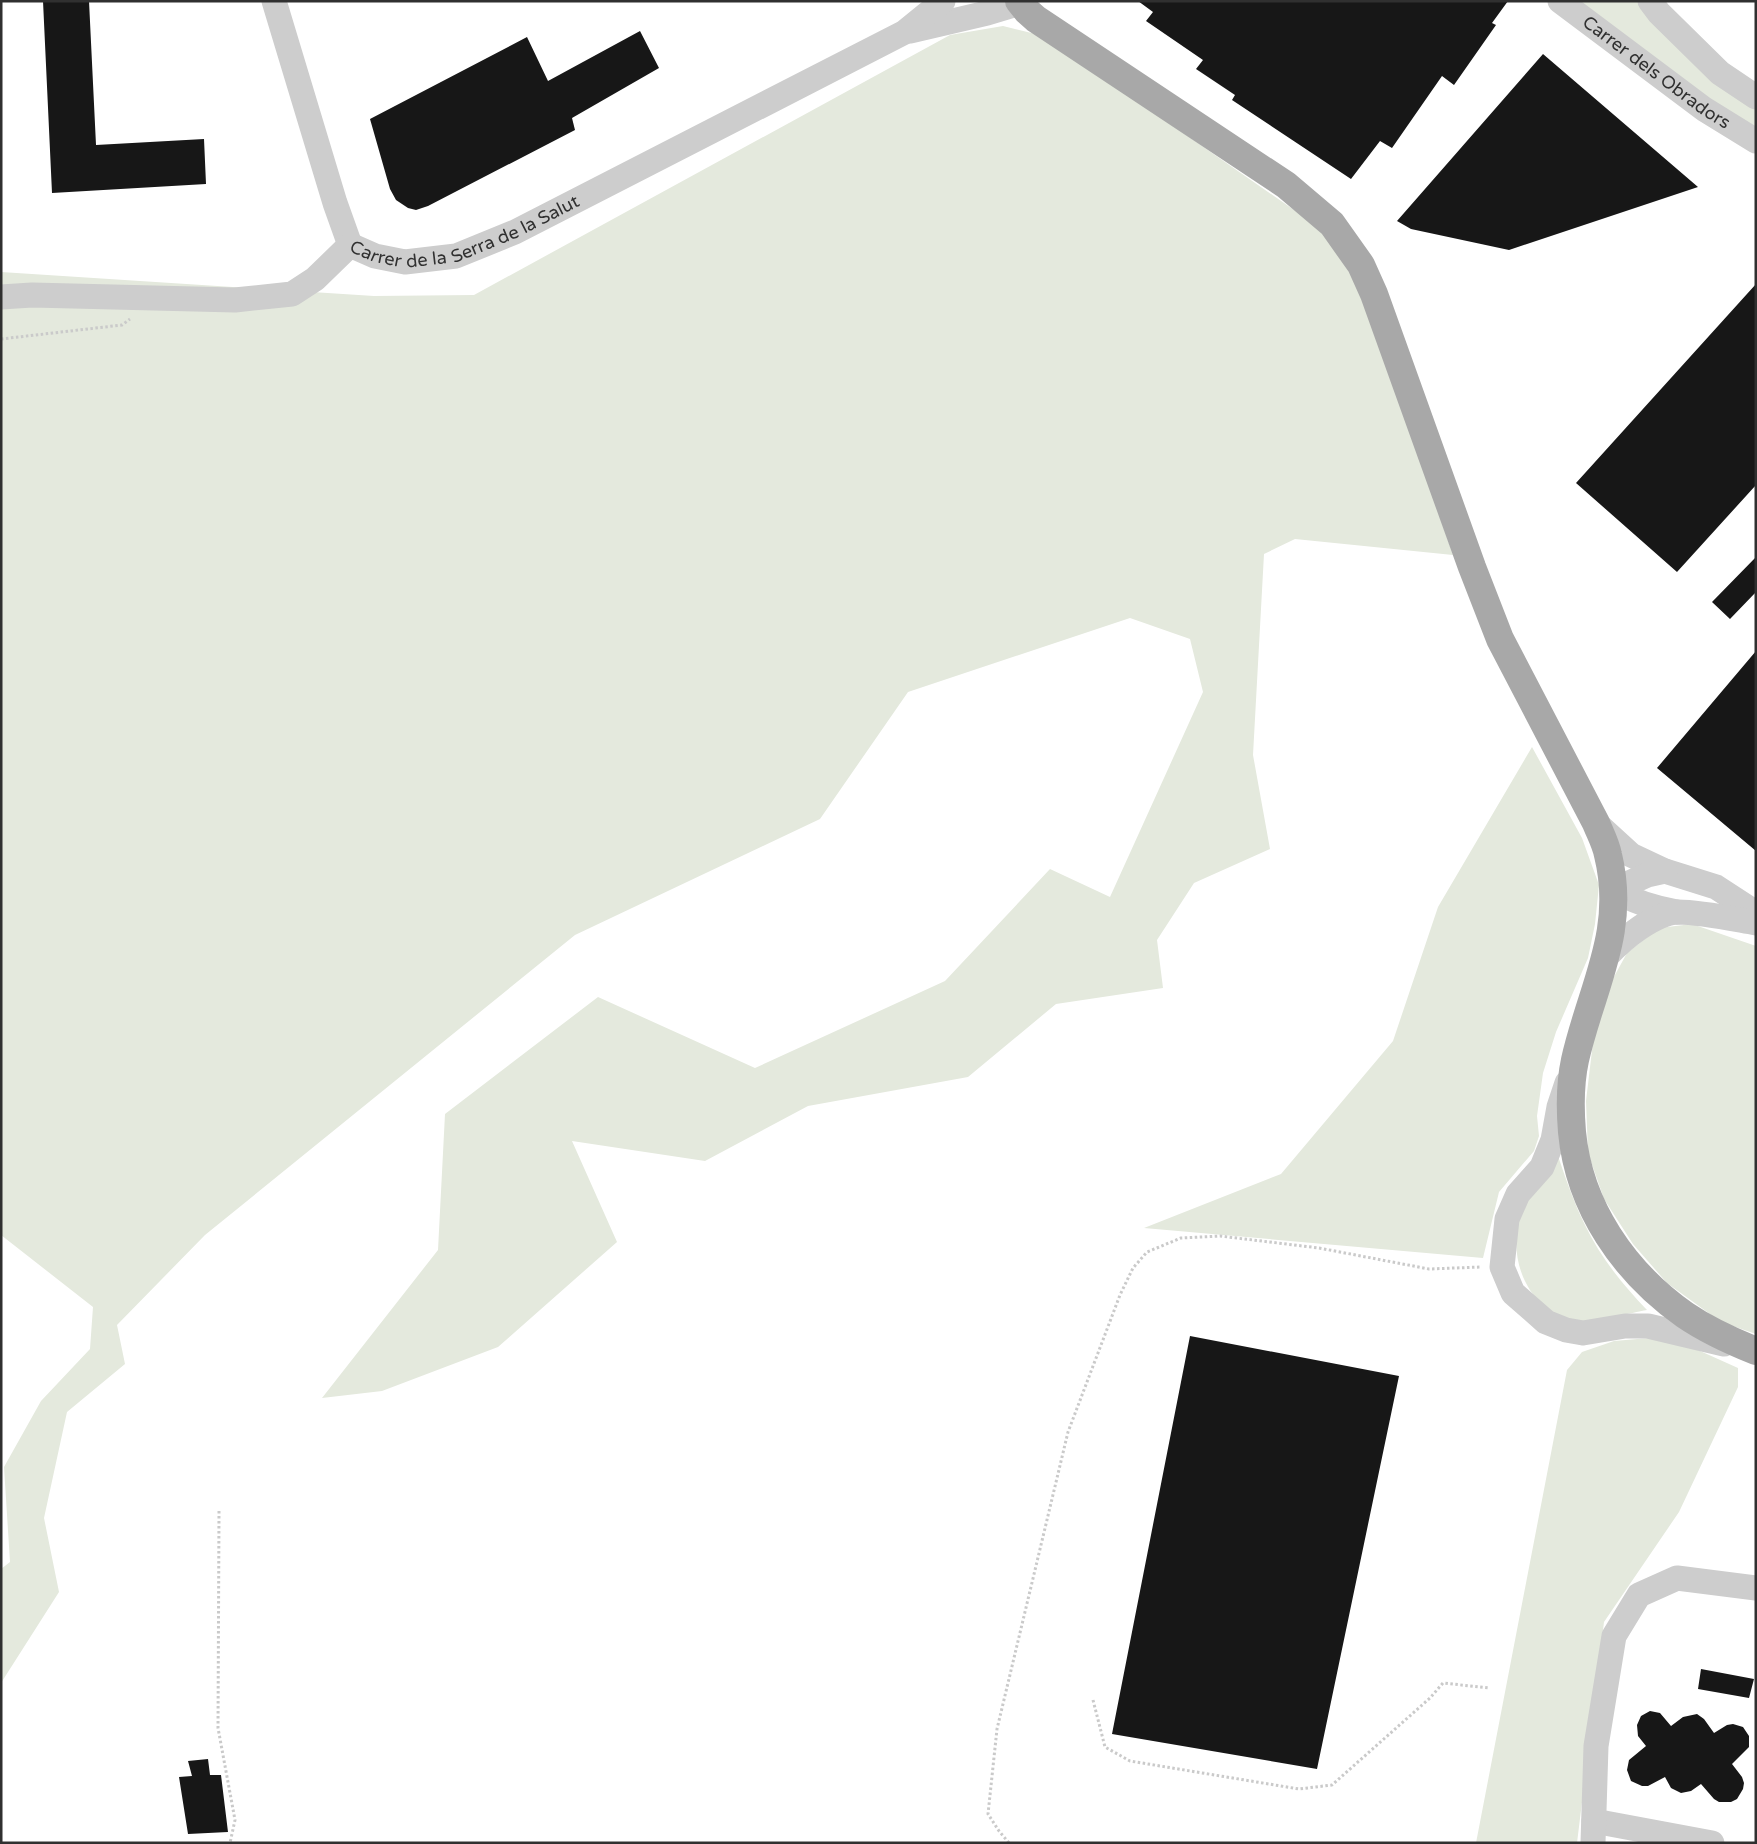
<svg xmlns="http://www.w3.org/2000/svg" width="1757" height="1844" viewBox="0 0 1757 1844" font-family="'Varela Round',sans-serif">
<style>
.green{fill:#e4e9dd}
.building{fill:#171717}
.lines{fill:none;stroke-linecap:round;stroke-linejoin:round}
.path{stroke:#cacaca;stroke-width:3;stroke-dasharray:2.5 2.5;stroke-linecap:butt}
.minor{stroke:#cdcdcd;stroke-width:25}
.major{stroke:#a8a8a8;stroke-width:28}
.labels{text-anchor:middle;stroke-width:5;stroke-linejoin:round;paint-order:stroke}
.street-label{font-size:18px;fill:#303030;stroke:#fff}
</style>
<rect width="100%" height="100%" fill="#fff"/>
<path class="green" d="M1575,1h64l117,107v21l-55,-34z
M1003,26l41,10 286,199 33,60 90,260 -158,-16 -31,15 -11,201 17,94 -76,34 -37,57 6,48 -107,16 -88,73 -160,29 -103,55 -133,-20 45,101 -119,105 -116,44 -60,7 116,-148 7,-136 153,-117 157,71 190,-87 105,-112 60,28 93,-205 -13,-53 -60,-21 -222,74 -88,127 -245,116 -370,300 -88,90 8,39 -58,48 -23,106 15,74 -58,91v-114l9,-7 -6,-95 37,-66 49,-52 3,-42 -92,-72v-963l373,24 100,-1 476,-260z
M1532,747l50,91 17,47 -4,39 -7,34 -32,74 -13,41 -6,43 2,20 -5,15 -35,41 -16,66 -339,-30 137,-54 112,-133 45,-134z
M1692,924l64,22v388l-35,-12 -54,-39 -34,-39 -29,-45 -16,-46 -2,-52 7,-59 17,-58 17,-31 32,-25z
M1558,1156c8,23 16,47 27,69 15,32 38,60 62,85 -18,3 -56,14 -72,11 -41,-8 -63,-50 -58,-89 0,-6 0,-14 3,-19 9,-19 26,-40 38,-57z
M1649,1338l40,8 49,22v19l-59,125 -75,110 -27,221h-101l91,-473 15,-18 32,-11z"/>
<path class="building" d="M43,1h46l7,144 108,-6 2,45 -154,9z
M1138,1h370l-16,22 4,2 -42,60 -12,-9 -50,72 -12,-7 -29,38 -119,-79 3,-5 -39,-26 7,-9 -57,-39 7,-9z
M640,31l19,37 -87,50 3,12 -147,76 -12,4 -8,-2 -12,-8 -6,-11 -20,-70 157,-82 21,44z
M1543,54l155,133 -189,63 -98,-21 -14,-8z
M1756,284v201l-79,87 -101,-89z
M1756,557v35l-26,27 -18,-17z
M1756,651v200l-99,-83z
M1190,1336l209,40 -82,393 -205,-35z
M1701,1669l53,10 -5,19 -51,-9z
M1650,1711l10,2 11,13 12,-9 14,-3 7,5 10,14 13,-8 6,-1 10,3 6,9v11l-17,17 10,13 2,6 -1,6 -6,10 -6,3h-12l-5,-3 -13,-15 -10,7 -10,2 -10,-5 -6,-11 -17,9h-6l-11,-5 -4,-11 2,-10 17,-14 -8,-10 -1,-11 4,-9z
M208,1759l2,16h11l7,57 -40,2 -9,-57 13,-1 -4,-15z"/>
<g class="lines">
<path class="path" d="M1,339l121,-14 8,-6
M219,1511l-1,217 17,92 -5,23
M1093,1700l12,47 25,14 169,28 33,-4 98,-87 13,-15 46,5
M1009,1843l-10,-12 -11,-17 9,-85 71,-297 52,-137 13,-27 14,-16 34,-14 39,-2 99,12 110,21 52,-2"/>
<g class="minor">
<path d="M274,1l61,202 15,42"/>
<path id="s1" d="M1560,1l144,108 52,32"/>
<path d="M1650,1l9,12 61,60 36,24"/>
<path d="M910,31l77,-18 33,-10"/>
<path id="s2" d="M1,297l31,-2 203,5 57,-6 23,-15 35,-34 25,11 30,6 51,-6 59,-24 390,-200 38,-31"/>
<path d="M1596,823l35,32 34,16 51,16 40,26"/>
<path d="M1665,871l-18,4 -33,15c20,12 40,18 63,22"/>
<path d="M1607,956c16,-17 47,-43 71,-44 23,0 55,7 78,11"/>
<path d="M1567,1083l-8,24 -6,33 -11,27 -24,27 -11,25 -5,48 11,26 33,29 20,8 17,3 42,-7h23l76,18"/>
<path d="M1594,1821l118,22"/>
<path d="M1593,1843l3,-97 18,-110 25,-41 38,-17 79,10"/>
</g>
<path class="major" d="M1019,1l8,10 9,8 250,166 46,39 29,41 13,29 98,273 28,72 96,184c4,10 10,21 12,32 19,77 -17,133 -33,205 -5,23 -5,48 -3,72 7,75 52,140 113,183 22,15 46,26 71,36"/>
</g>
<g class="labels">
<g class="street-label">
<text dy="6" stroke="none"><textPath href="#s1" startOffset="120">Carrer dels Obradors</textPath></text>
<text dy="6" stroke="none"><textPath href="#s2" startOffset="490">Carrer de la Serra de la Salut</textPath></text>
</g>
</g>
<rect width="1757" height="1844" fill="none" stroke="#303030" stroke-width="5"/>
</svg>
